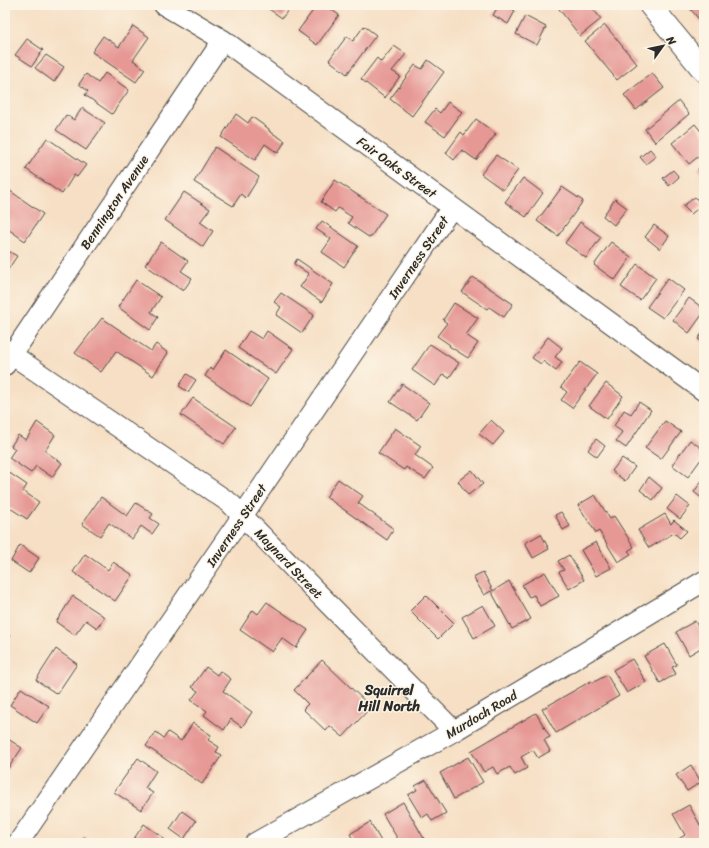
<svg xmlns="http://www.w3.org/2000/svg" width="709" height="848" viewBox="0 0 709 848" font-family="Sriracha,sans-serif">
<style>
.building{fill:#e69895}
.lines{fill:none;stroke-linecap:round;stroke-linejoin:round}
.minor-casing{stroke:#494642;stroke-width:22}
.tertiary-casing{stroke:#494642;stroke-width:24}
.minor{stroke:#fff;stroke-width:20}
.tertiary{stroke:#fff;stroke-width:22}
.labels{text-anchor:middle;stroke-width:3;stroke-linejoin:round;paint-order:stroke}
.street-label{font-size:13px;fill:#2b2b2b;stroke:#fcf5e5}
.neighbourhood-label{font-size:14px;font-weight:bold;fill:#2b2b2b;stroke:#fcf5e5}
</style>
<rect width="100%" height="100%" fill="#fcf5e5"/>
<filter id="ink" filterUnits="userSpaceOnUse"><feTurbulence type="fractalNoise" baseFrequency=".025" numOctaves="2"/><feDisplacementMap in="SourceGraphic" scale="8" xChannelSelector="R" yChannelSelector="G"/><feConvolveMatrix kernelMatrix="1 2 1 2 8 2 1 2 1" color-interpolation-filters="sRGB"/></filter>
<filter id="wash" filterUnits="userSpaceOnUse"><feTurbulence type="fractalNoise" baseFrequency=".012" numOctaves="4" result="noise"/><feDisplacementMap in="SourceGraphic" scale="16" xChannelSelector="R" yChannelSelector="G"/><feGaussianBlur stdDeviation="0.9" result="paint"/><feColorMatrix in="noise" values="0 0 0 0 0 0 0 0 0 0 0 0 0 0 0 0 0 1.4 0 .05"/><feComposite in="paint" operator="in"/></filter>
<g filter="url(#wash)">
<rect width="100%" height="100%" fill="#f6dfc4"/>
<g id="blocks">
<path class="building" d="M263,5h29l-10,13z
M317,5h8l14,10 -22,30 -19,-14z
M499,5h6l10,6 -7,13 -15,-9z
M556,5h34l11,14 -21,17z
M687,5h17v21l-6,-8z
M525,16l21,11 -9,18 -21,-11z
M605,25l32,39 -20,16 -32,-39z
M133,26l16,11 -16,23 12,9 -9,13 -44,-30 11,-16 16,11z
M364,26l12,9 -29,39 -18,-14 18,-24 6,5z
M27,39l16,11 -11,16 -17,-11z
M394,46l12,8 -14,17 8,5 -15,22 -24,-19 16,-21 4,4z
M46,55l18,12 -10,15 -19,-14z
M428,60l16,12 -32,44 -22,-17 25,-34 7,4z
M105,73l24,17 -17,24 -27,-19 3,-4 -9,-7 7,-10 12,9z
M652,73l12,15 -28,22 -12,-15z
M679,101l10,13 -34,28 -10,-13z
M448,102l14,10 -17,24 -20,-14 10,-13 5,4z
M82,108l23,15 -19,27 -30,-20 10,-15 8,5z
M236,114l12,9 4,-6 17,12v2l16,10 -7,12 -13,-9 -10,16 -34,-23z
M476,119l20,15 -20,26 -14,-10 -8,10 -8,-7 15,-21 3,3z
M695,124l9,11v17l-15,12 -17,-21z
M47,138l39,27 -9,12 -3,-2 -12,19 -36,-25z
M215,147l44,30 -13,21 -5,-4 -8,12 -39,-24z
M650,149l6,7 -10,8 -6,-7z
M496,155l22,15 -15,20 -22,-16z
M704,164v13l-6,-8z
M673,170l6,7 -10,9 -6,-8z
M523,178l20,15 -17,24 -21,-15z
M335,180l51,34 -16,24 -22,-15 4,-6 -14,-9 -3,4 -14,-10z
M562,187l21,14 -25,35 -21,-15z
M6,188l37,26 -18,27 -20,-14v-7l3,-5 -3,-2v-24z
M184,192l26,17 -10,13 13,9 -10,16 -38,-27z
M695,197l7,8 -11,9 -8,-8z
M615,199l12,9 -13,17 -11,-9z
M322,221l36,25 -14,21 -22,-15 9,-13 -15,-10z
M580,222l21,15 -15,21 -21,-15z
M654,225l15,11 -9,13 -15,-12z
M161,242l27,19 -7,10 11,7 -9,13 -38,-26z
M611,242l20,15 -16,23 -21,-15z
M5,249l12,7 -12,18z
M297,259l36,25 -11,18 -22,-15 9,-13 -15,-10z
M637,264l19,14 -16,22 -19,-13z
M473,277l40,27 -9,13 -15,-10 -2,2 -25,-17z
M668,278l16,12 -21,28 -16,-11z
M136,280l25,17 -10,15 7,5 -8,13 -32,-23z
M281,293l33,22 -12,18 -26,-18 5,-8 -7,-5z
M689,298l15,11v3l-15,21 -16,-13z
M454,303l24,15 -12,17 12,8 -10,15 -19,-12 1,-1 -13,-9 10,-13 -4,-3z
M102,318l49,33 5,-7 12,9 -15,23 -37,-25 -15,21 -26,-19z
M249,331l13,8 5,-8 26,18 -17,25 -38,-26z
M704,331v12l-6,-4z
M548,337l14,11 -7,9 7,5 -6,9 -13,-10 -2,3 -9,-6z
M430,344l29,19 -10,15 -6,-4 -8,12 -23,-16z
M226,350l42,29 -18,28 -45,-31 5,-8 3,2z
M580,362l17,12 -25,34 -11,-8 6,-8 -6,-5z
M187,374l9,6 -8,12 -9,-6z
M606,383l17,13 -16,23 -18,-13z
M402,384l27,19 -12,17 -27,-18z
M193,398l43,29 -12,17 -43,-29z
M639,402l12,8 -25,38 -10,-7 6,-9 -8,-6 10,-16 7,4z
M491,420l13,12 -11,13 -14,-11z
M665,421l16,11 -20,27 -16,-11z
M37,422l18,13 -10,16 17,12 -10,14 -16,-11 -5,7 -22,-15 6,-9 -4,-3 7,-11 8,5z
M395,428l26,18 -6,9 18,13 -8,11 -19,-12 -2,3 -26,-17z
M596,439l9,7 -8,11 -9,-7z
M690,440l14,10v5l-16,22 -16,-12z
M622,458l13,9 -10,14 -13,-10z
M5,470l22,15 -4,6 16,11 -12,17 -17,-11 -5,7z
M472,470l11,14 -15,11 -10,-14z
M649,477l13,11 -9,12 -13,-10z
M704,478v22l-10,-8z
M338,479l25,17 -5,7 36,26 -7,11 -61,-43z
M595,495l15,24 4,-3 20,31 -6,4 3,3 -13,8 -19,-31 -3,2 -18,-28z
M677,496l13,10 -10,13 -13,-10z
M101,497l26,19 9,-13 17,11 -3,4 9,6 -7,10 -11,-8 -9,13 -23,-16 -9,13 -18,-12z
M561,512l9,14 -7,4 -8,-15z
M665,514l6,10 3,-4 13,11 -7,7 -6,-5 -25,15 -11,-18z
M541,534l8,15 -16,9 -8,-15z
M596,542l15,26 -15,8 -15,-26z
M20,545l19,13 -10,15 -18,-12z
M85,554l23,16 5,-8 20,13 -18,26 -42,-29z
M569,555l15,25 -15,9 -10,-17 5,-2 -6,-9z
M483,572l10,19 16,-10 22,38 -19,10 -21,-38 -7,4 -11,-18z
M545,572l14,24 -19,10 -6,-11 -5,2 -7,-12z
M426,595l28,28 -16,16 -28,-28z
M73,596l32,21 -8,11 -11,-8 -11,15 -19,-13z
M267,602l41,28 -12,18 -14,-10 -10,14 -32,-22 13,-20 5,4z
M483,605l12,21 -21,12 -12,-21z
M695,621l9,16v9l-15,9 -13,-23z
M5,632l5,4 -5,8z
M665,644l12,21 -5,2 4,7 -16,9 -16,-27z
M56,649l21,15 -20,30 -21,-14z
M632,659l14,23 -19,11 -14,-23z
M322,660l49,47 -28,30 -13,-11 -4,5 -23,-22 5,-5 -14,-14z
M206,667l11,8 3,-4 11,8 -8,12 29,21 -10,15 -11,-8 -7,11 -20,-15 3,-4 -16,-11 7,-9 -6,-4z
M607,675l12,21 -63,37 -14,-24 49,-28 1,2z
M21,688l28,18 -12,17 -27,-18z
M536,713l14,24 -6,3 6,11 -12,7 -5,-8 -12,7 6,11 -12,7 -5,-8 -13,7 -4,-7 -9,5 -13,-21z
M193,723l18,12 -3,5 11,7 -3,5 6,3 -20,29 -56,-38 10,-14 8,6 4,-6 13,9z
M5,737l17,11 -15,22 -2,-1z
M468,757l15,25 -29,17 -14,-26z
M138,758l18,13 -11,17 8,5 -12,17 -27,-18z
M691,765l10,17 -14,9 -11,-16z
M426,780l20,33 -14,8 -4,-7 -6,4 -14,-23 9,-5 -2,-4z
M403,802l23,40 -2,1h-24l-17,-29z
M689,805l15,27v11h-25l-2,-3 8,-5 -12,-21z
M182,811l14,10 -12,18 -14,-10z
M370,822l12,21h-27l-5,-9z
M144,824l20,14 -3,5h-30z
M84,837l9,6h-13z"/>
</g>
</g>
<g filter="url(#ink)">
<use href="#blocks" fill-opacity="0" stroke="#494642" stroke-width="1"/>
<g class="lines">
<defs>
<path id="minor" d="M164,5l59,35 481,351
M5,350l225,153 70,72 154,156
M5,365l218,-325
M18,843l225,-328 209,-308
M255,843l199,-112 250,-150"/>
<path id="tertiary" d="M650,5l54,66"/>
</defs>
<use href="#minor" class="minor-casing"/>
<use href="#tertiary" class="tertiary-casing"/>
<use href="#minor" class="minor"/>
<use href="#tertiary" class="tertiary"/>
</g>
</g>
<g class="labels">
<g class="street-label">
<text transform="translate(397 167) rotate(36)" y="5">Fair Oaks Street</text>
<text transform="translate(114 202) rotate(-56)" y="5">Bennington Avenue</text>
<text transform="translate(418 257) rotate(-56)" y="5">Inverness Street</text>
<text transform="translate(236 525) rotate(-56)" y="5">Inverness Street</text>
<text transform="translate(289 563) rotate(46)" y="5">Maynard Street</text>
<text transform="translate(481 714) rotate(-31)" y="5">Murdoch Road</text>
</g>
<g class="neighbourhood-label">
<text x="389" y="695">Squirrel<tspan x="389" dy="16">Hill North</tspan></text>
</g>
</g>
<rect width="709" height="848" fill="none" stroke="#fcf5e5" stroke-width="20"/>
<g transform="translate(663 46) rotate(57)" stroke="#fcf5e5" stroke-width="3" paint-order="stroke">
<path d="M0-3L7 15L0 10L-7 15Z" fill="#2b2b2b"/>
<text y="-6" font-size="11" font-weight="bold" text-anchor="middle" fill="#2b2b2b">N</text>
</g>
</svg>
